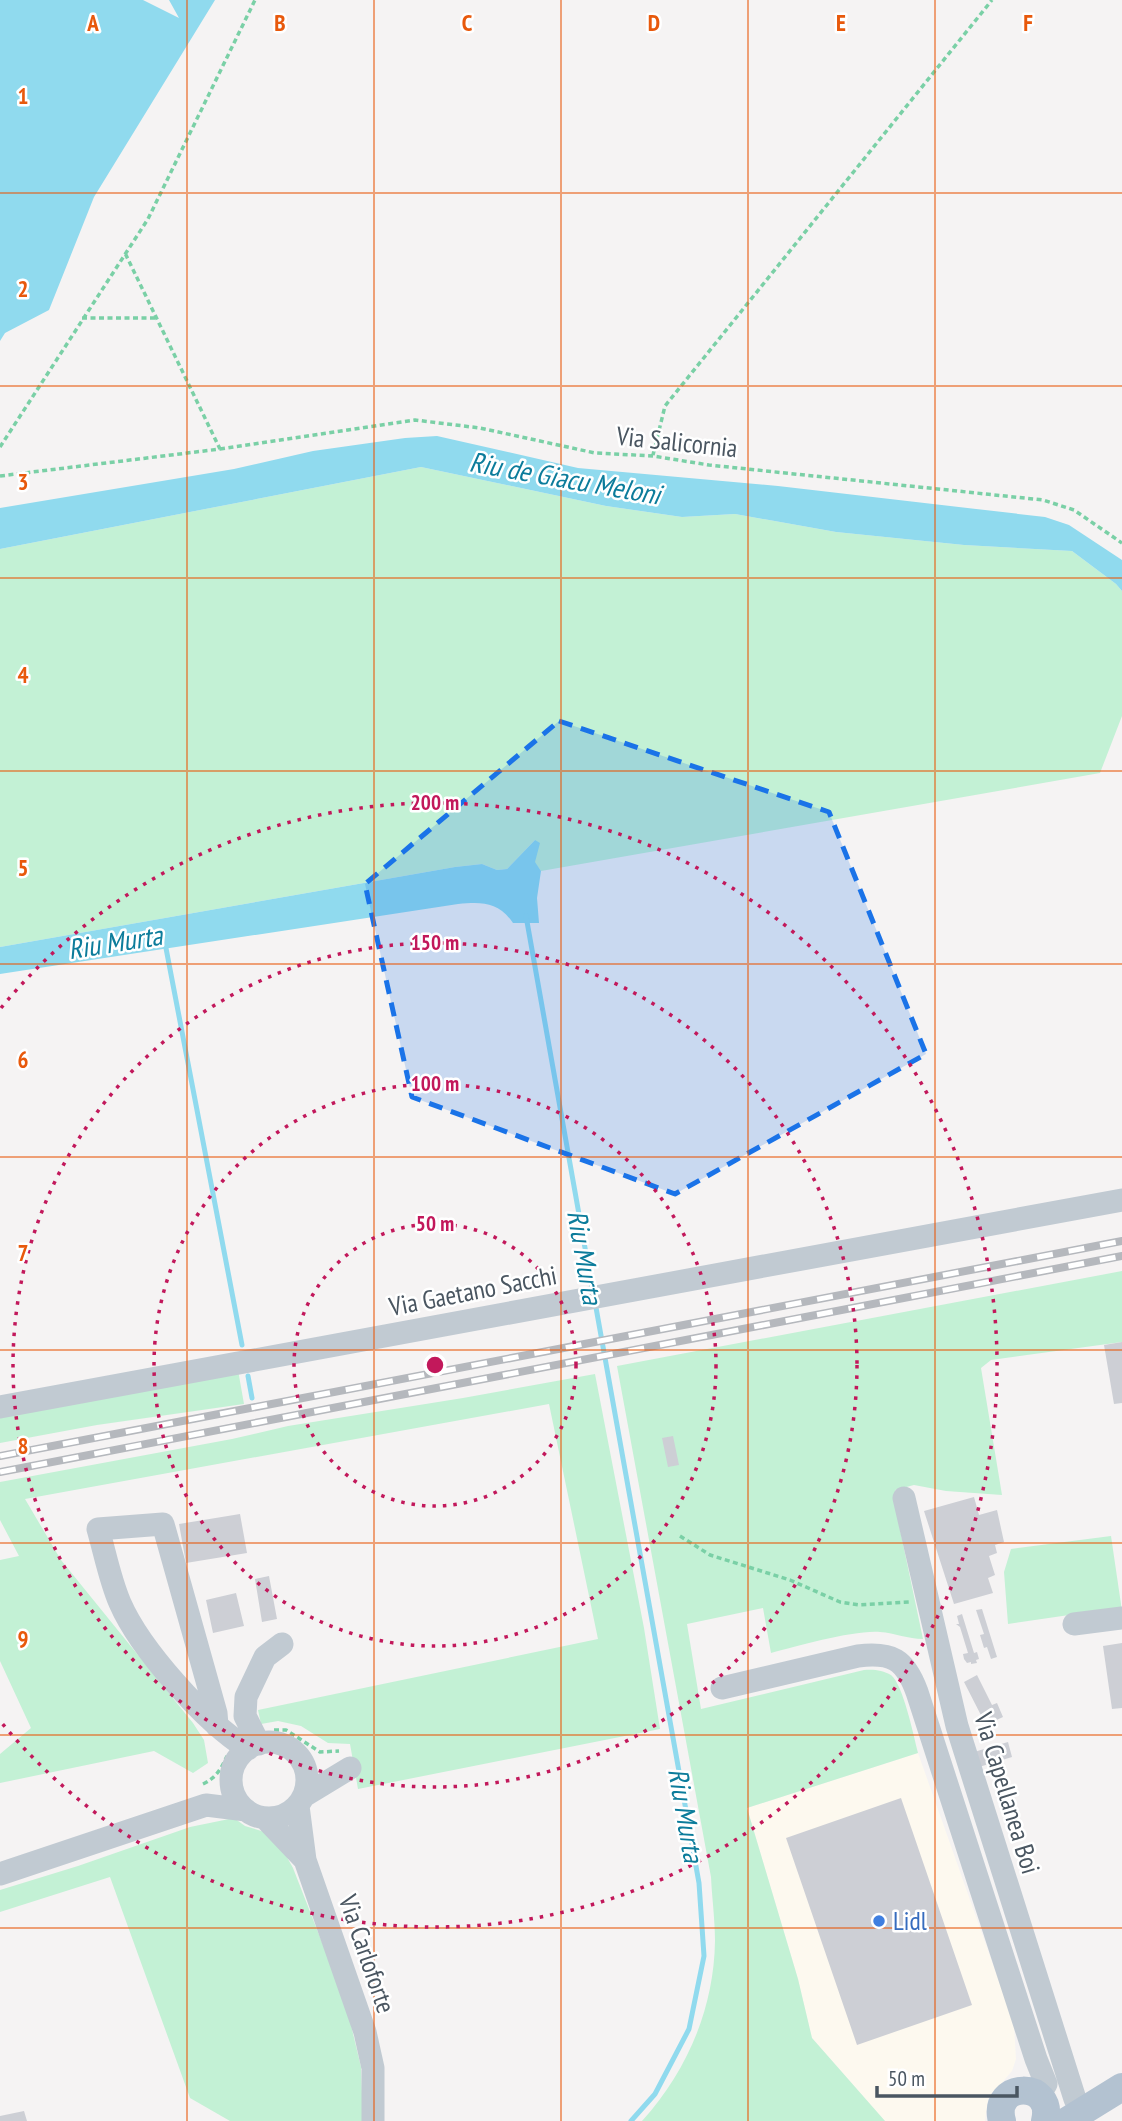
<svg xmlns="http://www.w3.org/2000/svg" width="1122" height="2121" viewBox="0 0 1122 2121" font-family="'PT Sans Narrow',sans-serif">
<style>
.commercial{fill:#fdf9ef}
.green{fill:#c3f1d5}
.water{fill:#90daee}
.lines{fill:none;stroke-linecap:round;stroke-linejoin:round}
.stream{stroke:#90daee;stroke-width:5}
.building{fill:#cdcfd5}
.path{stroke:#7ad0a6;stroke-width:3.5;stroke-dasharray:5 3.5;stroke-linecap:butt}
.minor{stroke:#c1cad2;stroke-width:23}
.major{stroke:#b3c2d1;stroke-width:28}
.rail-casing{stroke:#b5b8bd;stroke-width:8}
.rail{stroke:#fff;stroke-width:5;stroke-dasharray:16;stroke-linecap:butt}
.marked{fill:#1a73e8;fill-opacity:0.2;stroke:#1a73e8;stroke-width:5;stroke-dasharray:14 9;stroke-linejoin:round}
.grid{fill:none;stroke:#e8590c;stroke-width:2;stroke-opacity:0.55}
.ring{fill:none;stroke:#c2185b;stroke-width:3.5;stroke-dasharray:3.5 7}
.shop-dot{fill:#3f7fe0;stroke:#fff;stroke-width:2.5}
.labels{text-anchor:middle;stroke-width:5;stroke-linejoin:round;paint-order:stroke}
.street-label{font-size:26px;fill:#4a5661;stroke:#fff}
.shop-label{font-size:26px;fill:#366cbe;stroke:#fff;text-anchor:start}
.water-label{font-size:28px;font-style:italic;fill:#0c7c9b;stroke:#fff}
.grid-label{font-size:23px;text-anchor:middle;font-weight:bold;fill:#e8590c;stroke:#fff;stroke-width:5;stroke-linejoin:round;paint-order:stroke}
.centre{fill:#c2185b;stroke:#fff;stroke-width:3.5}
.ring-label{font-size:21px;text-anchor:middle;font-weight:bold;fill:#c2185b;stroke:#fff;stroke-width:5;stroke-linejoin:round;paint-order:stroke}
</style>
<rect width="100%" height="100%" fill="#f5f3f3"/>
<path class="commercial" d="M918,1753l96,271 2,35 -4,12 -24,28 -3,22h-100l-73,-83 -14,-59 -51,-171z"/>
<path class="green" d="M421,467l185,39 76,11 53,-3 101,18 128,13 108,6 44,33 6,7v125l-22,57 -559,98 -6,-8v-23l-28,29 -10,1 -15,-6 -27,3 -455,80v-398z
M1122,1271v71l-131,18 -10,8 21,127 -56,-4 -32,-6 -19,5 4,35 24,114c-15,0 -28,-6 -43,-7 -27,-2 -81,14 -109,21l-8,-45 -76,16 14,85 163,-39c9,-1 19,0 27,5 12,9 23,62 27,78l-171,55 51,171 14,59 73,83h-243c45,-50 72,-112 73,-180 0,-21 -3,-43 -4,-64l-94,-511z
M238,1370l6,34 -147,21 -97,18v-26z
M595,1374l49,254 16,101 -302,60 -8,-45 -22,-1 -27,-17 -23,-5 -17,3 -3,-14 340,-71 -49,-235 -524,95 36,61 132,163 11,17 4,23 -15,10 -39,-22 -154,32v-29l31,-26 -31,-67v-101l19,-4 -19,-36v-38l232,-43 56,-13 175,-28z
M1111,1536l11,75 -46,3 -68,10 -4,-52 7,-23z
M234,1818l11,8 23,7 10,8 15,27 53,136 15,63 2,54h-133l-40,-23 -80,-221 -110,35v-22l78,-24 112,-39z"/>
<path class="water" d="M0,0h143l36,18 -10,-18h46l-121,197 -45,113 -44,23 -5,8z
M437,436l141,32 200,18 267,31 24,8 53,35v31l-6,-7 -44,-33 -108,-6 -128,-13 -101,-18 -53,3 -76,-11 -185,-39 -421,82v-41l234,-39 79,-18 92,-13z
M535,840l5,3 -5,19 6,9 -4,27 2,25h-26c-15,-22 -32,-21 -55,-19l-458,70v-27l455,-80 27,-3 15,6 10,-1z"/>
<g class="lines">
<path class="stream" d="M526,916l67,377
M165,943l77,402
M595,1302l104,581 5,73 -15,73 -34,65 -24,27
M248,1376l4,22"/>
</g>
<path class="building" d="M1122,1342v61l-8,1 -10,-59z
M673,1436l6,29 -11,2 -6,-29z
M974,1497l5,18 18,-5 7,32 -9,3 2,8 -8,3 6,19 -7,3 5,15 -39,11 -30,-93z
M240,1514l7,39 -61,10 -7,-39z
M269,1576l8,43 -15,3 -7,-43z
M236,1593l8,33 -31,7 -7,-33z
M982,1609l15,48 -6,2 -4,-12 -3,1 -4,-13 4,-1 -8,-24z
M962,1614l12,39 3,-1 2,7 -3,1 1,3 -6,1v-2l-4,1 -3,-4 -1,-5 5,-1 -8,-26 -4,-3h3l-2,-8z
M1122,1643v65l-10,1 -9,-63z
M977,1675l15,30 5,-2 6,14 -17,8 -22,-43z
M1008,1742l4,15 -33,10 -5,-15z
M901,1798l71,207 -115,40 -71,-207z
M24,2111l3,10h-27v-5z"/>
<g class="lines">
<path class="path" d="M82,318h75
M0,447l148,-228 107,-219
M220,449l195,-29 65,8 115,25 58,3 56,9 334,35 31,10 48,33
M653,455l12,-49 327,-406
M0,476l220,-27 -95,-196
M680,1536l30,19 80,25 50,22 19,3 50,-3
M274,1730h12l34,22 19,-1
M203,1784c13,-6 18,-15 24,-28"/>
<path class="minor" d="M0,1407l1122,-207
M904,1498l53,228 118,373
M1074,1624l48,-6
M722,1688l136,-32c34,-4 47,3 59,36l119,367 10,25 -7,12
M217,1726l-1,-13 -53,-189 -65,5c7,24 12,51 22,74 20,46 85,119 128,146
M231 1780a38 38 0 1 1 76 0a38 38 0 1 1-76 0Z
M259,1744l-14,-28 1,-19 19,-40 17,-13
M304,1796l46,-28
M298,1806l7,54 60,172 8,36v53
M265,1818l40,42
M0,1874l206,-69 40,5"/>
<path class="major" d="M1002,2121c-11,-40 53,-41 43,0
M1067,2121l55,-34"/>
<defs>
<path id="rail" d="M0,1456l1122,-215
M0,1472l1122,-216"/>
</defs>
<use href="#rail" class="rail-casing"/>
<use href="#rail" class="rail"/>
</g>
<path class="marked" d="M559,721l270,91 97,242 -251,140 -263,-97 -47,-213z"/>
<path class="grid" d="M187,0v2121M374,0v2121M561,0v2121M748,0v2121M935,0v2121M0,193h1122M0,386h1122M0,578h1122M0,771h1122M0,964h1122M0,1157h1122M0,1350h1122M0,1543h1122M0,1735h1122M0,1928h1122"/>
<g class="ring">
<circle cx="435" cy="1365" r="141"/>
<circle cx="435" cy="1365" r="281"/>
<circle cx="435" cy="1365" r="422"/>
<path d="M1 1008A562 562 0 1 1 1 1722"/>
</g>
<circle class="shop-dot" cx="879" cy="1921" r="7"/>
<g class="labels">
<g class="street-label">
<text transform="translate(677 442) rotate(6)" y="9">Via Salicornia</text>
<text transform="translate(473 1291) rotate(-11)" y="9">Via Gaetano Sacchi</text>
<text transform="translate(1007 1793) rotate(73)" y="9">Via Capellanea Boi</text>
<text transform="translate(367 1954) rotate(71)" y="9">Via Carloforte</text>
</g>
<g class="shop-label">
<text x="893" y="1930">Lidl</text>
</g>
<g class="water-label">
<text transform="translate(565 478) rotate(10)" y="10">Riu de Giacu Meloni</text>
<text transform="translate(115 942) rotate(-9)" y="10">Riu Murta</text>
<text transform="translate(585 1257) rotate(80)" y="10">Riu Murta</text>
<text transform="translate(686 1815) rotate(80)" y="10">Riu Murta</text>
</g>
</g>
<g class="grid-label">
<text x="93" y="31">A</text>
<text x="280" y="31">B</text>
<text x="467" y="31">C</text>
<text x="654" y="31">D</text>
<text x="841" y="31">E</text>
<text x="1028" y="31">F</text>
<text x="23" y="104">1</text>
<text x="23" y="297">2</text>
<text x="23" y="490">3</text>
<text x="23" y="683">4</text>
<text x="23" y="876">5</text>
<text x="23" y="1068">6</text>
<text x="23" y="1261">7</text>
<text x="23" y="1454">8</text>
<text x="23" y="1647">9</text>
</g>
<circle cx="435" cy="1365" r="10" class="centre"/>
<g class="ring-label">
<text x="435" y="810">200 m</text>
<text x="435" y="950">150 m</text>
<text x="435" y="1091">100 m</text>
<text x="435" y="1231">50 m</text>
</g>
<path d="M877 2086v10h140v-10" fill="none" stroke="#4a5661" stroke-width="3.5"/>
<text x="888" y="2086" font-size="21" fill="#4a5661" stroke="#ffffff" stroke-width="5" paint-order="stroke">50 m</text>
</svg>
